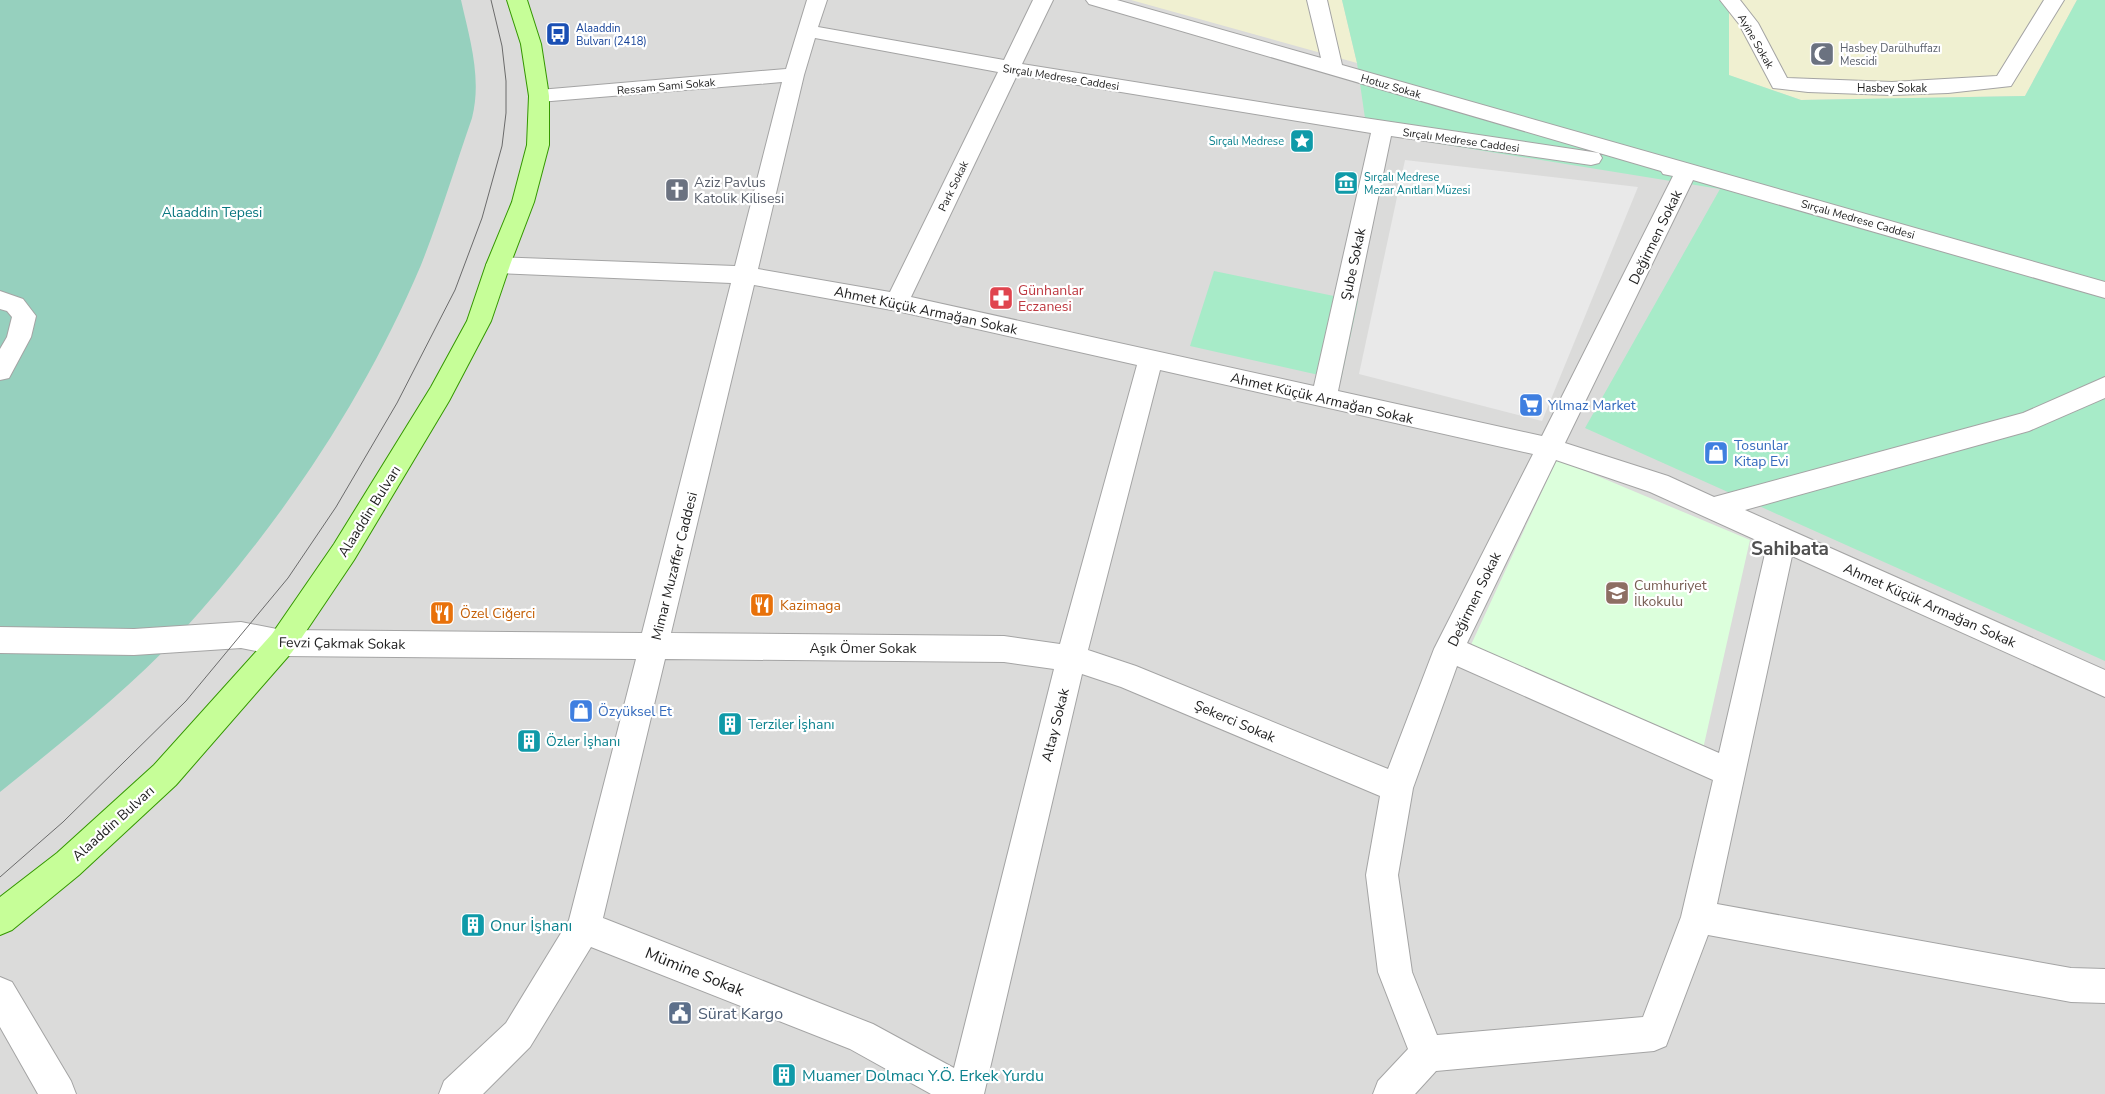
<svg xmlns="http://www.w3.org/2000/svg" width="2105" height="1094" viewBox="0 0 2105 1094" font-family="'Nunito Sans',sans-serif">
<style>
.residential{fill:#dbdbda}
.commercial{fill:#f0f0d1}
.education{fill:#dcffdc}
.grass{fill:#a7ebc8}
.forest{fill:#96d0be}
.parking{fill:#e9e9e9}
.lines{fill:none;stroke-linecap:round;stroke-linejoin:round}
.minor-casing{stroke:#a4a4a4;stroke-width:2}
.major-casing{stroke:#349700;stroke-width:2}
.minor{fill:#fff;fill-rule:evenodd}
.major{fill:#c6fe98;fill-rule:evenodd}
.tram{stroke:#6b6b6b;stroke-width:1}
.labels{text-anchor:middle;stroke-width:4.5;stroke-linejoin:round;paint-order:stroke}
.far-transit-label{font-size:11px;fill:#164399;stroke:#fff;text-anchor:start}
.far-street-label{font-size:11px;fill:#1d1d1d;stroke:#fff}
.far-worship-label{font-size:11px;fill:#5b616d;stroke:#fff;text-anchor:start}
.far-culture-label{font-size:11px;fill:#0d838f;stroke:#fff;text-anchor:end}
.worship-label{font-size:14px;fill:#5b616d;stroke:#fff;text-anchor:start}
.park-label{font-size:14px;fill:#08767f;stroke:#fff}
.street-label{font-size:14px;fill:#1d1d1d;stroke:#fff}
.health-label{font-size:14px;fill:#be3a42;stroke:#fff;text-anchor:start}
.shop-label{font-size:14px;fill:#366cbe;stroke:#fff;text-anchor:start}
.education-label{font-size:14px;fill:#785e54;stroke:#fff;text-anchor:start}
.food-label{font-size:14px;fill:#c56008;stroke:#fff;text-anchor:start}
.culture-label{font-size:14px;fill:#0d838f;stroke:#fff;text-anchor:start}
.near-culture-label{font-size:16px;fill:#0d838f;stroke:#fff;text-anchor:start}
.near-street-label{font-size:16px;fill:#1d1d1d;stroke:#fff}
.near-service-label{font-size:16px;fill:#4e5e75;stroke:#fff;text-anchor:start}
.district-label{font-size:19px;font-weight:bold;fill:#505050;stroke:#fff}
</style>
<rect width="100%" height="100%" fill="#e7efe3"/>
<path class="residential" d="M0,0h2105v1094h-2105z"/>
<path class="commercial" d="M1131,0h211l15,63z
M1719,0h358l-52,96 -224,4 -73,-25 1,-64z"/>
<path class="education" d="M1557,459l193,81 -47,209 -233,-102z"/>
<path class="grass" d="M1342,0h377l10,11v64l72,25 224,-4 52,-96h28v661l-520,-233 135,-239 -353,-57 -10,-69z
M1214,271l144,30 -17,79 -151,-34z"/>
<path class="forest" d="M0,0h461c9,40 21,78 11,118 -17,49 -32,99 -51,147 -57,135 -142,261 -241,369 -54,58 -118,108 -180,158z"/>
<path class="parking" d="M1405,160l233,27 -96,234 -183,-47z"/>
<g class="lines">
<defs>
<path id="minor" d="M807,0h20l-9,27 186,33 29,-60h20l-31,64 275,44 302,45 3,5 -3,5 -8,2 -200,-29 -53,255 204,45 131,-260 -10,-2 -2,-3 -572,-167 -3,-4h31l204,58 -14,-58h20l15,65 763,217v16l-412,-118 -128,263 103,33 46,21 309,-84 82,-36v21l-76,33 -284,79 360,160v27l-313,-141 -75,348 354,64 34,1v34l-34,-1 -363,-67 -42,111 -12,5 -218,20 -21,23h-42l5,-13 30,-32 -30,-77 -12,-97 14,-79 -259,-109 -39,-13 -98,420h-53l-81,-45 -259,-102 -61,100 -47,47h-44l5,-13 62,-58 63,-103 67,-261 -354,-3 -41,-8 -107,7 -134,-2v-26l134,2 107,-7 41,8 360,3 89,-350 -233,-10 -8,-2 -4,-6 4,-6 8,-2 237,9 47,-184 -243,20 -7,-1 -3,-5 3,-5 7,-1 247,-21zM815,38l183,34 -108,220 -132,-23 46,-194zM1017,75l354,58 -57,253 -403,-89zM754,285l143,26 240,54 -77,279 -56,-8 -333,-3zM1160,370l373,84 -99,195 -46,120 -252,-103 -48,-16zM1556,460l94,32 117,53 -48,208 -252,-110zM665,659l339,3 50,7 -100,399 -81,-44 -270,-106zM1457,666l256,114 -32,137 -38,100 -206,18 -25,-63 -14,-97 15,-87z
M1720,0h20l18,23 29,55 105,4 105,-6 47,-76h20l-53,86 -63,7 -56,2 -84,-3 -35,-4 -34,-64z
M0,291l23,8 13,17 -5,21 -22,41 -9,2v-31l7,-12 5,-20 -5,-6 -7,-2z
M0,977l12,5 59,99 5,13h-38l-38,-67z"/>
<path id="major" d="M507,0h20l14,44 8,52v49l-15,57 -24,63 -19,56 -42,80 -95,159 -62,92 -116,133 -97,90 -67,55 -12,5v-38l57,-44 97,-88 118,-131 62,-90 97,-157 36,-66 19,-56 26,-63 15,-57 2,-49 -8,-52z"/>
</defs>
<use href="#minor" class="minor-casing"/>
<use href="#major" class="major-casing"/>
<use href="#minor" class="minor"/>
<use href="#major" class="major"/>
<path class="tram" d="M0,877l63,-55 123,-121 102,-123 48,-71 61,-104 58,-113 27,-72 20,-72 4,-33v-32l-4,-35 -11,-46"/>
</g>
<defs>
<symbol id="bus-square" viewBox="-11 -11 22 22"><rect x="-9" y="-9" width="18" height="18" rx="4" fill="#1a4fb4" stroke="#fff"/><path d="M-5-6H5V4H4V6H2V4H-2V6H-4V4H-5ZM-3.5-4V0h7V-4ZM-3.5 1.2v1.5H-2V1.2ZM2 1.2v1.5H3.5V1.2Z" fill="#fff"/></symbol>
<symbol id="mosque-square" viewBox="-11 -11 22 22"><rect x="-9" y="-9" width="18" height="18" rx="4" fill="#6b7280" stroke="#fff"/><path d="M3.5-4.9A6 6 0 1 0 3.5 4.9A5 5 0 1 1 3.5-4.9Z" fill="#fff"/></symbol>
<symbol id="sight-square" viewBox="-11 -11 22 22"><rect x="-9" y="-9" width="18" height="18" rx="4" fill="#0f9aa8" stroke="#fff"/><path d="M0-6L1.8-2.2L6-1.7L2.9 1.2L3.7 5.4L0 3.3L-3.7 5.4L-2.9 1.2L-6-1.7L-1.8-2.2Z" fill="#fff"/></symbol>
<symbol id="museum-square" viewBox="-11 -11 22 22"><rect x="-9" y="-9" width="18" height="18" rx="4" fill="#0f9aa8" stroke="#fff"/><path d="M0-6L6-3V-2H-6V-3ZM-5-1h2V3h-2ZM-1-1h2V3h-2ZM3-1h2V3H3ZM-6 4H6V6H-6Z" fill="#fff"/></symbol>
<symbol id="church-square" viewBox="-11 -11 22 22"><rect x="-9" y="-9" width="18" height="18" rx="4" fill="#6b7280" stroke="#fff"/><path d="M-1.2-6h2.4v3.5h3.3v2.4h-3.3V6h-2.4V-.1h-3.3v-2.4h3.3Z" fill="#fff"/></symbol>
<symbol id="pharmacy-square" viewBox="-11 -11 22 22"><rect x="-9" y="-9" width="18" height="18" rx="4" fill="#e0444e" stroke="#fff"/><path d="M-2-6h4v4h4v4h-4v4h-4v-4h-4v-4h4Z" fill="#fff"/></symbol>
<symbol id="supermarket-square" viewBox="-11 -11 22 22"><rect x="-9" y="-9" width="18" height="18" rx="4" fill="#3f7fe0" stroke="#fff"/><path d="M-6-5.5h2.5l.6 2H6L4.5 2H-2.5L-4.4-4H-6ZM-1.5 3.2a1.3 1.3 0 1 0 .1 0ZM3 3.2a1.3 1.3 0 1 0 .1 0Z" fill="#fff"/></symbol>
<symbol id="shop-square" viewBox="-11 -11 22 22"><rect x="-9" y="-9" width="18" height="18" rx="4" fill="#3f7fe0" stroke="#fff"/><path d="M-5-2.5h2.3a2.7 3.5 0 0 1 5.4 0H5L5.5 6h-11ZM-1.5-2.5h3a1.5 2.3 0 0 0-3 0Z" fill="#fff"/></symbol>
<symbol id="school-square" viewBox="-11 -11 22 22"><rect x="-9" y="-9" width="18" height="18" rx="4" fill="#8d6e63" stroke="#fff"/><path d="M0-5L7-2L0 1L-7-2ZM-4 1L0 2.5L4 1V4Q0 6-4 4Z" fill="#fff"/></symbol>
<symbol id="restaurant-square" viewBox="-11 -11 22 22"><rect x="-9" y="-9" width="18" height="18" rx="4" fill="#e8710a" stroke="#fff"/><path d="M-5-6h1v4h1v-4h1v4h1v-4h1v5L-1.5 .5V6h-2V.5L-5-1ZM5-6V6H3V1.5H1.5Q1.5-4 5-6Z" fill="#fff"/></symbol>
<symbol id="building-square" viewBox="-11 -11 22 22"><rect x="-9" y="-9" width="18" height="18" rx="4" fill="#0f9aa8" stroke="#fff"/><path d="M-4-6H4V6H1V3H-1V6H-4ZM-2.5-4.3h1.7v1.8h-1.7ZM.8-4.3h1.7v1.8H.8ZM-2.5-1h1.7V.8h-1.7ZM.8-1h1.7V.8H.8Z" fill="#fff"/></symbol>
<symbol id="civic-square" viewBox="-11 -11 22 22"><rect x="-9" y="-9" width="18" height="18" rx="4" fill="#5c6f8a" stroke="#fff"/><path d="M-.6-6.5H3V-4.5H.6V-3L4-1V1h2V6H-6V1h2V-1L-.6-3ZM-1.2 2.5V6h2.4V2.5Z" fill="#fff"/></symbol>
</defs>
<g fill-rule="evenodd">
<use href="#bus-square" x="544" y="20" width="28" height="28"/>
<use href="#mosque-square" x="1808" y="40" width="28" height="28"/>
<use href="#sight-square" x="1288" y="127" width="28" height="28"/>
<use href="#museum-square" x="1332" y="169" width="28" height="28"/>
<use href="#church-square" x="663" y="176" width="28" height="28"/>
<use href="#pharmacy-square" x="987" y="284" width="28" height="28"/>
<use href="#supermarket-square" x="1517" y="391" width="28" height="28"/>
<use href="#shop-square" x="1702" y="439" width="28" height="28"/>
<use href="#school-square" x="1603" y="579" width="28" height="28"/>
<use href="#restaurant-square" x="748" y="591" width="28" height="28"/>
<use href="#restaurant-square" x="428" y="599" width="28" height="28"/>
<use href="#shop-square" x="567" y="697" width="28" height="28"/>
<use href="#building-square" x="716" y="710" width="28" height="28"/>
<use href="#building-square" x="515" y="727" width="28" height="28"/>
<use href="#building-square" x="459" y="911" width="28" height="28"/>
<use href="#civic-square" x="666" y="999" width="28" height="28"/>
<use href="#building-square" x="770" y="1061" width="28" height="28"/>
</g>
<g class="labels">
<g class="far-transit-label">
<text x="576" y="32">Alaaddin<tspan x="576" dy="13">Bulvarı (2418)</tspan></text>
</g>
<g class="far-street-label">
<text transform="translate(1756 41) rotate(60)" y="4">Ayine Sokak</text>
<text transform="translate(1061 77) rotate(9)" y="4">Sırçalı Medrese Caddesi</text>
<text transform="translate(666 86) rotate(-5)" y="4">Ressam Sami Sokak</text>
<text transform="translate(1391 86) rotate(16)" y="4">Hotuz Sokak</text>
<text x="1892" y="92">Hasbey Sokak</text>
<text transform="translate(1461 140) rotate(8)" y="4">Sırçalı Medrese Caddesi</text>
<text transform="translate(953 186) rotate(-64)" y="4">Park Sokak</text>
<text transform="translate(1858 219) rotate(16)" y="4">Sırçalı Medrese Caddesi</text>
</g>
<g class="far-worship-label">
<text x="1840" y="52">Hasbey Darülhuffazı<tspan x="1840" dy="13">Mescidi</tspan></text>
</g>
<g class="far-culture-label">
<text x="1284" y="145">Sırçalı Medrese</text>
<text x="1364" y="181" text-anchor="start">Sırçalı Medrese<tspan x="1364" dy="13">Mezar Anıtları Müzesi</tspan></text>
</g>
<g class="worship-label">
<text x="694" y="187">Aziz Pavlus<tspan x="694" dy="16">Katolik Kilisesi</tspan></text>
</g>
<g class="park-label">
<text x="212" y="217">Alaaddin Tepesi</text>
</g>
<g class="street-label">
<text transform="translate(1655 237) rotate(-64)" y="5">Değirmen Sokak</text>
<text transform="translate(1353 264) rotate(-78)" y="5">Şube Sokak</text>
<text transform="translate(926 310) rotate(12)" y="5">Ahmet Küçük Armağan Sokak</text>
<text transform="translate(1322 398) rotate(13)" y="5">Ahmet Küçük Armağan Sokak</text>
<text transform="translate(369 511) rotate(-58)" y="5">Alaaddin Bulvarı</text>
<text transform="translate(674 566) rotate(-76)" y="5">Mimar Muzaffer Caddesi</text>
<text transform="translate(1474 599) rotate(-64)" y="5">Değirmen Sokak</text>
<text transform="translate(1930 605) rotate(24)" y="5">Ahmet Küçük Armağan Sokak</text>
<text transform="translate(342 643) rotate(1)" y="5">Fevzi Çakmak Sokak</text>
<text x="863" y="653">Aşık Ömer Sokak</text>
<text transform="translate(1235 721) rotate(23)" y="5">Şekerci Sokak</text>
<text transform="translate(1055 725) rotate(-76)" y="5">Altay Sokak</text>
<text transform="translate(113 823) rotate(-42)" y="5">Alaaddin Bulvarı</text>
</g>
<g class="health-label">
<text x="1018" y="295">Günhanlar<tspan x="1018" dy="16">Eczanesi</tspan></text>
</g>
<g class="shop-label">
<text x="1548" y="410">Yılmaz Market</text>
<text x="1734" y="450">Tosunlar<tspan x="1734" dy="16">Kitap Evi</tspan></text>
<text x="598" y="716">Özyüksel Et</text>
</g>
<g class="education-label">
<text x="1634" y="590">Cumhuriyet<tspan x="1634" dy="16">İlkokulu</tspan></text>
</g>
<g class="food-label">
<text x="780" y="610">Kazimaga</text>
<text x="460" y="618">Özel Ciğerci</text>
</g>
<g class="culture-label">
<text x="748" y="729">Terziler İşhanı</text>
<text x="546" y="746">Özler İşhanı</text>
</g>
<g class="near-culture-label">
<text x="490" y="931">Onur İşhanı</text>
<text x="802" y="1081">Muamer Dolmacı Y.Ö. Erkek Yurdu</text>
</g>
<g class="near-street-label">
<text transform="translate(695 971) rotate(22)" y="6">Mümine Sokak</text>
</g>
<g class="near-service-label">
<text x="698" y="1019">Sürat Kargo</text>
</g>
<g class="district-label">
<text x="1790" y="555">Sahibata</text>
</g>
</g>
</svg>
